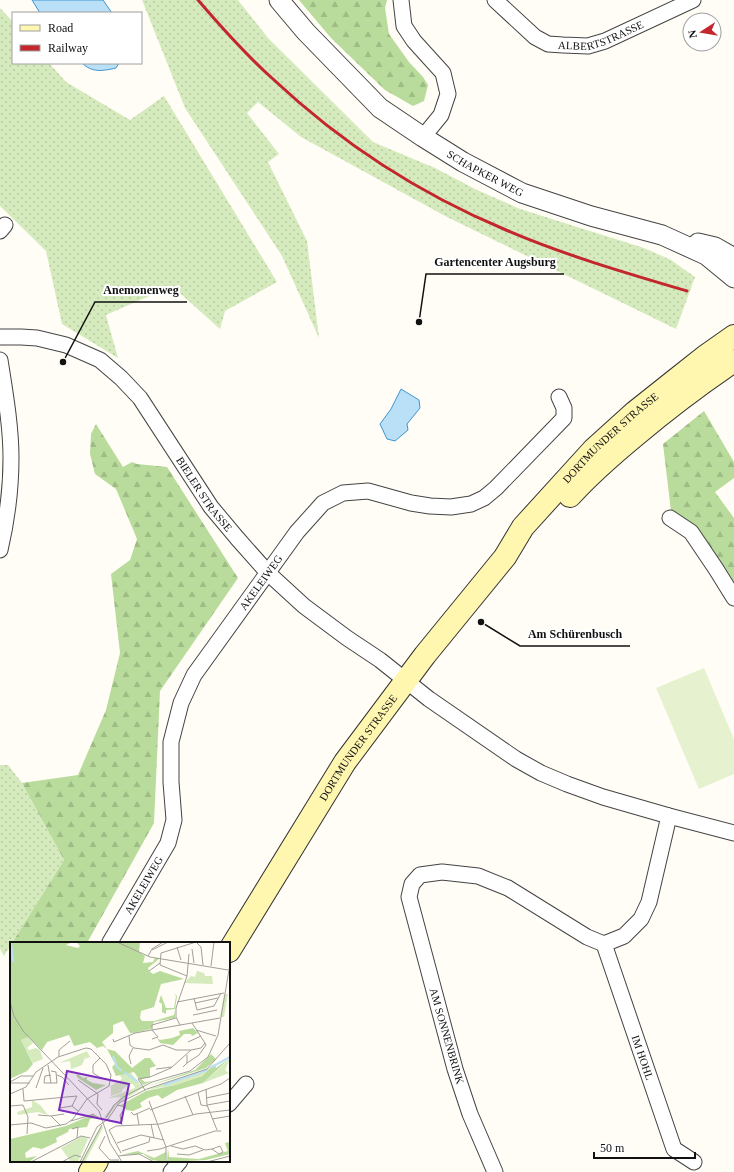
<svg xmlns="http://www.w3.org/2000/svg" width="734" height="1172" viewBox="0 0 734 1172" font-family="Georgia,serif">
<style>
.grass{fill:url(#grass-dots)}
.forest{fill:url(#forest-firs)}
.pitch{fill:#e6f2cf}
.water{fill:#b9e0f7;stroke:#3f96cf}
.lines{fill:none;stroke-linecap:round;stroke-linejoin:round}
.minor-casing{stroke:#444;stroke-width:17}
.tertiary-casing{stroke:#444;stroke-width:21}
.secondary-casing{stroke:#333;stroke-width:24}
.minor{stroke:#fff;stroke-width:15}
.tertiary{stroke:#fff;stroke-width:19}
.secondary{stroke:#fff6b0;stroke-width:22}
.rail{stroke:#c4262e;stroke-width:3}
.labels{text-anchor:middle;stroke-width:4;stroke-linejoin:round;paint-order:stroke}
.street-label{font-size:11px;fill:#111;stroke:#fff}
.inset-river{fill:none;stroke:#b9e0f7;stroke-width:2}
.inset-road{fill:none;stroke:#a09f9a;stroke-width:1}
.view{fill:#7b2cbf;fill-opacity:0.15;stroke:#7b2cbf;stroke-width:2}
.inset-edge{fill:none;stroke:#111;stroke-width:2}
.leader{fill:none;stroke:#111;stroke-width:1.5}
.callout-dot{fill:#111;stroke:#fff;stroke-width:1.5}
.callout-label{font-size:12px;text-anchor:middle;font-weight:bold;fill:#111;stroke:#fff;stroke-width:4;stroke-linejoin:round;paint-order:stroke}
</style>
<defs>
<pattern id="grass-dots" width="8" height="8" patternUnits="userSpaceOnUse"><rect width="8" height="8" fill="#d5ebbd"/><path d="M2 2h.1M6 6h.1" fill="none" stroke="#b6c8a1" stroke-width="1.8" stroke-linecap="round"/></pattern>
<pattern id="forest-firs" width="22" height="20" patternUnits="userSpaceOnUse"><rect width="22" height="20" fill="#b9dc9c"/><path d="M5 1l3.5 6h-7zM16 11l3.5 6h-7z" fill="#9ebc85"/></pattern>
</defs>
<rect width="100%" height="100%" fill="#fffdf5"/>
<path class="grass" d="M142,0h96l30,38 105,104 62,26 42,22 43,19 124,39 27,12 24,17 -19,52 -229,-112 -146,-80 -43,-35 -11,11 32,41 -11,8 39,79 12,97 -37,-82 -97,-148z
M0,8l13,14v41h36l17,19 64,38 34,-24 113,186 -52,29 -5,18 -48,-43 -66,29 12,43 -56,-34 -16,-73 -46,-45z
M0,765h8l14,18 42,77 -52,83h-1v2l-7,11 -4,-7z"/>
<path class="forest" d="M299,0h88l-2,8 4,26 20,28 14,15 5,8 -4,16 -11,5 -28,-16 -54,-52z
M704,411l30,51v16l-19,14 19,26v72l-63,-79 -8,-67z
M96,424l27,43 9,-5 5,2 30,3 71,111 -78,113 -6,132 -67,120h-75l52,-83 -42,-77 56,-8 28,-65 14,-57 -9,-79 19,-14 7,-21 -21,-50 -21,-15 -5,-20 1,-20z"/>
<path class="pitch" d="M704,668l30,71v35l-35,15 -43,-101z"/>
<path class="water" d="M32,0h71l9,13h-72z
M82,63h37l-3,5c-13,3 -24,5 -34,-5z
M401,389l18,11 1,8 -13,16 1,6 -13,11 -8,-2 -7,-15 11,-15z"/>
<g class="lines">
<defs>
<g id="minor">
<path d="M401,0l3,26 10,15 29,32 5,21 -7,21 -18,22"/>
<path id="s1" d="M495,0l40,37 13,7 15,1 25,1 17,-5 88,-41"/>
<path d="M0,231l5,-6"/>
<path id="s2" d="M0,337h21l16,1 29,7 34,15 21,18 19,20 71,109 26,31 31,35 36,33 43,32 33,22 49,39 87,60 25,14 26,11 36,13 66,19 65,17"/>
<path d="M0,360c5,32 11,66 11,98 0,31 -4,62 -11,92"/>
<path d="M670,518l21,14 25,37 18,29"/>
<path id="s3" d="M110,942l58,-99 6,-23 -3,-38v-40l10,-39 13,-28 103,-143 26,-29 20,-10 25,-2 43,12 19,3 21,1 20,-3 13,-6 12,-10 68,-70v-10l-5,-11"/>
<path id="s4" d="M604,944l70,205 20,13"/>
<path d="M229,1104l17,-20"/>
<path d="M171,1172l9,-11"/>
<path d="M495,1172l-25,-58 -15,-45 -46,-172 3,-13 8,-9 22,-3 36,4 30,12 79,49 17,7 20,-8 17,-17 8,-17 20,-86"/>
</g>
<g id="tertiary">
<path id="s5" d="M279,0l27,32 74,76 43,29 40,25 59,31 69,23 71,19 44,20 28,23"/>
<path d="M698,243l17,4 19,11"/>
</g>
<g id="secondary">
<path d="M570,496c20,-22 43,-42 66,-61 31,-26 64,-51 98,-74"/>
<path id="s6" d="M229,951l116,-189 80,-107 80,-98 18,-30 70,-77 42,-38 39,-31 33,-26 27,-19"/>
<path d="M90,1172l7,-11"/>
</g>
</defs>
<use href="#minor" class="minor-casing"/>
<use href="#tertiary" class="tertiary-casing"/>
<use href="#secondary" class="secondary-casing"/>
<use href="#minor" class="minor"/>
<use href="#tertiary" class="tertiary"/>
<use href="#secondary" class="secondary"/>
<path class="rail" d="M198,0c24,28 48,55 75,79 68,64 147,115 233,151 58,25 120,43 181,61"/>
</g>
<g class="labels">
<g class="street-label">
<text dy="4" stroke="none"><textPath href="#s1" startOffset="124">ALBERTSTRASSE</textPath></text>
<text dy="4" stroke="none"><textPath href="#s5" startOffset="272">SCHAPKER WEG</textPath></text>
<text dy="4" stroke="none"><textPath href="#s6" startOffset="642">DORTMUNDER STRASSE</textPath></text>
<text dy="4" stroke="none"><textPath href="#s2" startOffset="275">BIELER STRASSE</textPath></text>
<text dy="4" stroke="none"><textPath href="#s3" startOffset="402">AKELEIWEG</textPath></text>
<text dy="4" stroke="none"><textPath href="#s6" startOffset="241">DORTMUNDER STRASSE</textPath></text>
<text dy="4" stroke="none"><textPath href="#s3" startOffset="66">AKELEIWEG</textPath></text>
<text transform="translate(447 1036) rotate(74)" y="4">AM SONNENBRINK</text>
<text dy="4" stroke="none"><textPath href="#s4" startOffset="120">IM HOHL</textPath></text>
</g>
</g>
<g transform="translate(10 942)">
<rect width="220" height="220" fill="#fffdf5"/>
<path d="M187,29l7,2 1,3h7l1,8 -29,-1 7,-7 4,1zM214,52h4l-4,23h-4zM18,95l5,6 -6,5 2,2 7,-2 4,2 3,9 -10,4 -12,-23zM77,109l3,6 -5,2 1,-4 -4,10 -11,4 -1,-8 -11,2zM205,121l-7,8 -7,5 -26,9 -29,5 63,-22zM116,130l5,1 12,15 -25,15 -11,15 -3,-1 17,-20 -13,1 27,-10 -2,-4h-4l-7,6v2l-11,4v-9h-2l13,-8 -2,-4zM22,158l8,5 8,10 -10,-3 -20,3 -1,-3 15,-5zM91,183l2,3 -18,34h-4zM72,194l6,3 -10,23h-7l-10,-14z" fill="#d5ebbd"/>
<path d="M0,0h62l-6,3 12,3 2,-2 -4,-4h64l-1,10 6,4 -2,7 10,-1 2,-4h5l-12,10 1,3 4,3 7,-3 24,8 -23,5 -7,23 -13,4 -1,7 2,3h12l20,-6 1,-5v8l-21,4 -3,7 -17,4h-4l-7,-12 -10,4v8l-11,9 5,7 -4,-3 -6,2 -7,-6 -16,4 -5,-11 -22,7 -5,8 -14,-13 -7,3 12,24 -6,7 -17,8zM164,51l3,3 -2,13 -9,1v4l-4,-2v-8l-3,-2 2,-7 5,13h8l2,-12zM183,86l5,5 -6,3 -1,-2h-7l-11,11 -13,-2 -3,-5 3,2 12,-2 8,-3 -1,-4zM97,107l8,2 17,17 13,-10h5l6,8 -6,2v9l-9,2 4,3 7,-1 -9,4 -9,-13 -18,4 -4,-9 3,-3zM201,112l5,5 -10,9 -31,10 -30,9 50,-17zM220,116l-27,25 -26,7 -15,9 -4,-4 -10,3 -8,5 2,4 -9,4 -7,-1 -1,-5 -6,1 27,-15 29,-6 27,-9 13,-12 1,4zM68,132l5,4 4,-1v3l6,3 13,2 -10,5 -18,-12 -2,-3zM84,172l5,3 -9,2 -3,8 -18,2 -1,3 -12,6 1,4 -15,7 -9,-2 -8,6 1,5 11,-2 -8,6h-19v-23l56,-13zM220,200v12l-24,6 -39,2 1,-14 1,9 30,2 29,-8 -3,-8zM128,209l16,7 12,-6 -1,10 -13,-2 -9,-6 -22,1z" fill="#b9dc9c"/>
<path d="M220,117l-5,11 4,3 -26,10z" fill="#d5ebbd"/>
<path class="inset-river" d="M1,0l2,20M103,114l4,11 5,4M200,126l20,-11M114,130l14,10M154,143l43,-15"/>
<path class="inset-road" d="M107,0l33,15 78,13M220,0v15M167,5l4,13M182,7l2,14M142,8l16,-8M138,14l4,-7 11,-7M201,24l3,-24M139,29l11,-8M177,34l-27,-11 1,-12 35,-11 5,5 2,18M184,56l3,12 17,-4 7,-13M0,60l4,14 9,15 76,80 11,32 12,19M167,60l47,-9M185,61l23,-5M183,73l24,-5M170,83l-4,-8v-9l11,-32 2,-22M142,88v-5l24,-7M142,88l6,7 -6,2M186,88l20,6M119,94l1,9 4,3 15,2 14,-5 13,5h15l10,-2 4,-5 -13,-20M103,97l1,3 21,-9 85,-15M178,100l13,-6M49,114v-6l11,-9M90,116l-7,7v8l8,5 10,2M177,121l12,-8 7,-10 -1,-2M121,122l-2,-8 4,-8M38,123l3,18M173,125l4,-4v-8M146,127l16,-2M41,129l5,1 1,11h-13l1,-7 6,-1M47,133l5,2 7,8M68,138l20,14 -1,10 5,6M0,140l11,-6h12M0,141h20M26,146l7,-20M13,147l1,12M196,147l1,16 10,25M135,148l-7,-11 12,-2 21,-9 20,-18M188,150l3,13 6,1M0,152l16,-7 10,-15 22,-15 28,-9 5,1 15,15 5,11 -2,11 -22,13 -14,20 -7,5 -20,4 -15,-5 -21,2M175,154l8,19M196,156l24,-5M14,159l53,-5 -5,10 6,5M139,159l17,46v15M13,163l5,12 -1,17M107,163l9,2 -6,8 2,10M197,163l23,-4M0,164l13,-1M50,166l12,-2M140,168l71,-26 9,-6M121,170l3,3 16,-7M127,171l2,12M28,173l13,1M96,176l8,-13 11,-9 27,-14 38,-11 18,-14 10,-22 12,-71M202,177l18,-3M61,179l23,-7M141,182l3,14M51,184l-10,-10 13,-2M62,187l6,-2 -1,11M95,194l-6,12 11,12h9M107,201l24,-8 23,5M161,204l12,3 12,-3 10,4 7,-1 7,5 4,-2 -3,-6 -8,3M112,209l27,-9 1,-5M137,209l13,-2 55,-18h6M111,211l-12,-23 7,-4 44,-2 36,-10 34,-4M167,212l12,1 14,-5M108,214l21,-2 15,8M21,220l50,-26 9,2M52,220l13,-7 6,2M70,220l17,-35 11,-8 11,-16 28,-14 60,-20 23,-26M72,220l20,-37M197,220l23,-6"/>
<path class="view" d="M57,129l62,13 -8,39 -62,-13z"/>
<rect width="220" height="220" class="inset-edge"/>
</g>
<path class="leader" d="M419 322L426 274H564M63 362L95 302H187M481 622L520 646H630"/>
<g class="callout-dot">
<circle cx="419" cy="322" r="4"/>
<circle cx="63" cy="362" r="4"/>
<circle cx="481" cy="622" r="4"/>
</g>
<g class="callout-label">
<text x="495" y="266">Gartencenter Augsburg</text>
<text x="141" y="294">Anemonenweg</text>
<text x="575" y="638">Am Schürenbusch</text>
</g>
<rect x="12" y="12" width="130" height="52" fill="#ffffff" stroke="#a0a0a0"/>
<rect x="20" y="25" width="20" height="6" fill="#fff6b0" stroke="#a0a0a0"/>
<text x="48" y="32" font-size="12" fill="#111111">Road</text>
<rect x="20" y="45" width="20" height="6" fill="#c4262e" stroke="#a0a0a0"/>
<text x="48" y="52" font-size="12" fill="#111111">Railway</text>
<g transform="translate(702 32) rotate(258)"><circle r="19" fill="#ffffff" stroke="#a0a0a0"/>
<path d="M0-3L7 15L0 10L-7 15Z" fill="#c4262e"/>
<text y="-6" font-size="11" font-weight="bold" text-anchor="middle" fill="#111111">N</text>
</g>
<path d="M594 1152v6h101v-6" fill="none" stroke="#111111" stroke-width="2"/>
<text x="600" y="1152" font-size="12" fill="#111111" stroke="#ffffff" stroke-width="3" paint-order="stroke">50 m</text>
</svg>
